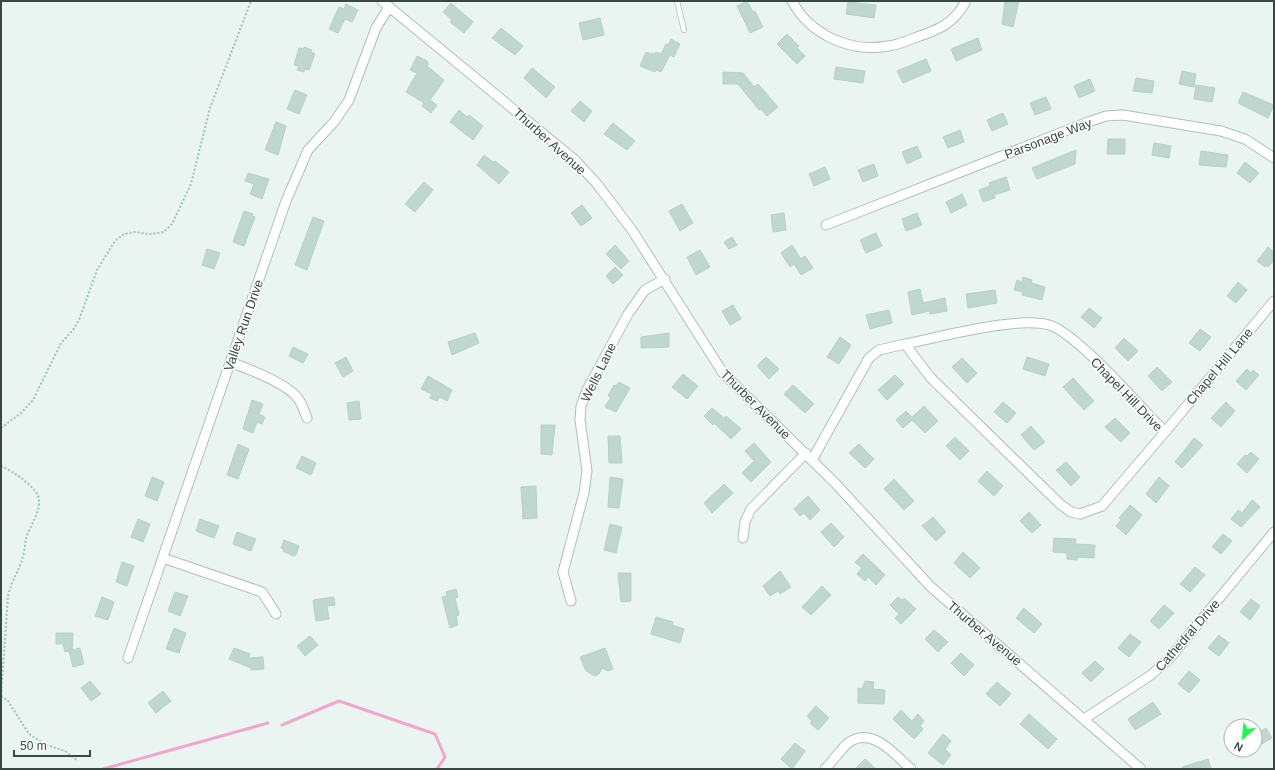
<svg xmlns="http://www.w3.org/2000/svg" width="1275" height="770" viewBox="0 0 1275 770" font-family="Helvetica,sans-serif">
<style>
.lines{fill:none;stroke-linecap:round;stroke-linejoin:round}
.stream{stroke:#f1a7cd;stroke-width:3}
.building{fill:#bfd7cf;stroke:#b2d2c8}
.lane-casing{stroke:#acc1bb;stroke-width:6}
.street-casing{stroke:#acc1bb;stroke-width:11}
.path{stroke:#9dc3b8;stroke-width:2;stroke-dasharray:2 2;stroke-linecap:butt}
.lane{stroke:#fff;stroke-width:4.5}
.street{stroke:#fff;stroke-width:9}
.labels{text-anchor:middle;stroke-width:3;stroke-linejoin:round;paint-order:stroke}
.street-label{font-size:13px;fill:#384944;stroke:#fff}
</style>
<rect width="100%" height="100%" fill="#eaf5f2"/>
<g class="lines">
<path class="stream" d="M282,725l57,-24 96,33 10,23 -8,12
M103,769l165,-46"/>
</g>
<path class="building" d="M747,1l6,11 2,-1 8,16 -13,6 -13,-27z
M1005,1h14l-6,26 -11,-3z
M848,2l28,3 -2,13 -28,-4z
M451,3l22,19 -9,11 -14,-11 2,-2 -9,-8z
M346,4l12,6 -6,12 -7,-3 -7,14 -9,-4 10,-22 5,2z
M600,18l4,17 -21,5 -4,-17z
M501,28l22,18 -8,9 -23,-17z
M787,34l12,12 -2,2 8,8 -8,8 -20,-20z
M978,38l4,12 -26,11 -5,-12z
M671,39l9,5 -6,13 -4,-2 -9,17 -5,-2 -1,2 -15,-6 6,-14 5,2 1,-1 2,1 2,-2 5,2 5,-10 2,1z
M304,47l8,3 -1,2 4,2 -6,16 -4,-1 -1,3 -7,-2 2,-4 -5,-1 5,-17 5,1z
M417,56l10,5 1,3 -1,2 17,14 -14,20 7,5 -6,8 -9,-7 2,-3 -18,-11 11,-19 -7,-3z
M926,59l5,12 -28,12 -6,-12z
M836,67l29,4 -2,12 -29,-4z
M532,68l23,19 -9,11 -22,-20z
M1182,71l14,3 -2,13 -15,-3z
M723,72l20,1 11,14 4,-3 20,23 -11,9 -6,-7 -2,1 -21,-26h-15z
M1136,78l18,3 -2,12 -19,-2z
M1090,79l5,12 -16,7 -5,-12z
M1196,85l19,3 -3,14 -18,-3z
M295,90l12,5 -8,19 -12,-5z
M1243,92l31,13 -6,13 -30,-15z
M1046,97l5,12 -16,6 -5,-12z
M580,101l12,10 -8,11 -13,-11z
M459,110l8,7 2,-2 14,11 -10,14 -23,-18z
M1003,113l5,11 -16,7 -5,-11z
M276,122l10,4 -8,29 -13,-5z
M613,123l22,18 -8,9 -23,-16z
M960,130l4,12 -16,6 -5,-11z
M1108,139h17v15h-18z
M1154,143l17,3 -2,12 -17,-3z
M917,146l5,11 -15,7 -5,-12z
M1076,150l-1,14 -38,15 -5,-11z
M1201,151l27,4 -2,12 -27,-2z
M484,155l9,7 2,-1 14,11 -10,12 -22,-19z
M1245,162l14,11 -9,10 -13,-10z
M874,164l4,12 -15,6 -5,-12z
M825,167l5,12 -16,7 -5,-12z
M248,173l21,6 -7,20 -12,-5 4,-10 -9,-3z
M1006,177l4,13 -16,5 1,3 -12,4 -4,-12 11,-4 -1,-3z
M424,182l9,8 -18,22 -10,-8z
M962,194l5,11 -16,8 -5,-11z
M682,204l11,19 -13,8 -11,-20z
M582,205l10,13 -11,8 -10,-13z
M244,211l9,3 -1,2 3,1 -11,29 -11,-4z
M784,213l2,17 -13,2 -2,-17z
M917,213l5,12 -16,6 -4,-12z
M313,217l11,4 -17,49 -12,-5z
M876,233l6,13 -16,7 -6,-13z
M732,237l5,8 -8,4 -5,-7z
M615,245l14,16 -8,8 -15,-15z
M792,245l9,14 4,-3 8,12 -12,7 -7,-11 -4,3 -9,-14z
M1268,247l6,5v8l-6,7 -2,-2 -1,2 -8,-6z
M207,249l13,4 -6,16 -12,-4z
M700,250l10,17 -14,8 -9,-18z
M615,267l8,8 -10,9 -7,-8z
M1023,277l9,3 -1,3 14,4 -3,13 -20,-5 1,-3 -9,-2 3,-10 5,2z
M1238,282l9,8 -11,13 -9,-7z
M920,289l3,14 22,-5 2,13 -17,3 -1,-3 -17,4 -4,-23z
M995,290l2,13 -29,5 -2,-14z
M733,305l8,14 -11,6 -8,-14z
M1089,308l13,10 -8,10 -13,-11z
M889,310l3,13 -22,6 -4,-14z
M1200,329l11,8 -11,14 -11,-8z
M475,333l4,10 -27,12 -4,-13z
M669,333v14l-28,1v-11z
M840,337l11,8 -12,19 -12,-7z
M1124,338l14,13 -10,10 -13,-13z
M293,347l15,7 -5,9 -14,-7z
M346,357l7,14 -10,6 -8,-14z
M766,357l13,12 -10,10 -12,-13z
M1027,357l22,7 -4,12 -22,-7z
M962,358l15,15 -10,10 -15,-16z
M1157,367l15,15 -10,9 -14,-15z
M1247,369l4,4 2,-3 6,5 -13,15 -10,-9z
M683,374l15,12 -11,13 -15,-12z
M895,375l9,9 -17,16 -9,-10z
M428,376l24,14 -5,11 -7,-4 -3,4 -7,-3 2,-4 -11,-5z
M1073,378l21,23 -10,9 -21,-23z
M619,382l11,6 -14,24 -11,-5 6,-10 -3,-1 6,-11 2,1z
M793,385l21,19 -9,9 -21,-19z
M252,400l11,4 -4,10 6,3 -3,7 -5,-2 -4,11 -10,-4z
M359,401l2,18 -12,1 -2,-17z
M1003,402l13,11 -9,10 -13,-11z
M1226,402l9,9 -14,16 -10,-9z
M924,406l14,15 -13,12 -13,-13 -9,8 -7,-8 10,-9 6,6z
M712,408l12,10 2,-2 15,13 -10,10 -17,-16 -1,2 -9,-9z
M1115,418l15,15 -9,9 -16,-15z
M541,425h14l-3,30 -11,-1z
M1031,426l14,16 -11,8 -13,-15z
M608,436h12l2,27h-13z
M955,437l14,14 -9,9 -14,-14z
M1194,438l9,7 -21,23 -7,-6z
M754,443l17,19 -20,20 -9,-9 12,-12 -9,-10z
M238,444l11,5 -11,30 -11,-4z
M859,444l15,15 -9,9 -16,-15z
M1251,452l8,7 -12,14 -10,-9 8,-9 2,1z
M302,456l14,7 -5,12 -15,-7z
M1066,462l14,15 -9,9 -15,-16z
M987,471l16,15 -9,10 -16,-15z
M152,477l12,5 -7,19 -12,-5z
M610,477l13,2 -4,29 -11,-1z
M1159,477l10,9 -13,17 -10,-9z
M894,479l20,22 -10,9 -20,-21z
M724,484l9,9 -21,20 -8,-10z
M536,486l1,32 -14,1 -2,-32z
M808,496l12,14 -10,10 -6,-7 -4,3 -6,-7z
M1252,500l8,7 -19,20 -10,-8 7,-9 4,3z
M1130,505l12,10 -16,20 -10,-9 5,-6 -2,-2z
M1029,512l12,13 -9,8 -12,-12z
M933,517l13,15 -10,9 -14,-15z
M138,519l12,5 -7,18 -12,-5z
M200,519l19,7 -5,12 -18,-7z
M831,523l13,14 -10,10 -13,-15z
M610,524l12,3 -6,26 -12,-3z
M237,532l19,7 -5,12 -18,-7z
M1223,534l9,7 -11,13 -9,-7z
M1054,538l22,1 -1,5 20,1 -1,13 -17,-1v3l-10,-1v-6l-14,-1z
M284,540l15,6 -3,9 -3,1 -10,-5 1,-2 -3,-1z
M963,552l17,16 -10,10 -16,-15z
M863,554l22,21 -9,10 -8,-8 -3,4 -8,-7 5,-6 -7,-6z
M122,562l12,4 -7,20 -11,-4z
M1195,567l10,8 -15,17 -10,-8z
M780,571l11,16 -11,7 -2,-3 -8,5 -7,-10z
M618,573h13v28l-10,1z
M822,586l9,9 -20,20 -9,-8z
M456,589l2,8 -3,1 4,17 -3,1 2,9 -8,3 -8,-31 5,-1 -1,-4z
M175,592l13,4 -8,20 -12,-5z
M102,597l12,5 -6,18 -13,-4z
M334,597l1,8 -8,1 2,13 -13,2 -3,-21z
M898,597l4,3 2,-2 12,11 -15,15 -6,-6 4,-4 -9,-9z
M1251,599l9,7 -10,14 -10,-8z
M1164,605l10,8 -15,16 -9,-8z
M1024,608l18,16 -8,9 -18,-15z
M656,617l17,5 -1,3 12,4 -4,14 -29,-9z
M174,628l12,5 -7,20 -13,-4z
M934,630l14,12 -10,10 -13,-13z
M56,633h17l-1,17 8,-2 4,16 -11,3 -4,-16 -4,1 -2,-8h-7z
M1130,634l11,8 -12,15 -11,-9z
M1219,635l10,8 -10,13 -11,-8z
M310,636l8,9 -13,11 -8,-10z
M234,648l16,6 -2,4 15,-1 1,12 -13,1v-2l-22,-9z
M605,648l8,21 -5,2 -6,-3 -3,6 -4,2 -9,-5 -6,-14z
M961,653l13,12 -10,11 -13,-13z
M1095,661l9,8 -13,13 -9,-9z
M1189,671l11,9 -11,13 -11,-9z
M90,681l11,13 -10,7 -10,-13z
M865,681l9,1 -1,7 12,1 -1,14 -26,-1v-15l4,1z
M997,682l14,12 -11,12 -14,-12z
M163,691l8,10 -15,12 -8,-10z
M1153,702l8,12 -26,16 -7,-11z
M816,706l13,12 -11,12 -8,-7 2,-2 -5,-5z
M901,710l11,11 6,-7 6,7 -4,5 3,3 -9,10 -21,-20z
M1029,714l28,25 -9,10 -28,-25z
M1266,728l6,10 -17,10v-13z
M943,734l8,7 -6,8 6,6 -8,10 -15,-12z
M795,743l10,8 -13,18 -11,-10z
M865,759l11,10h-21z
M1208,759l3,10h-29v-2z"/>
<g class="lines">
<defs>
<path id="lane" d="M677,1l7,29"/>
<path id="street" d="M382,1l193,159 22,24 35,46 91,143 112,110 96,104 210,182
M792,1c18,34 59,52 96,45 10,-1 19,-5 29,-9 21,-7 36,-13 48,-34
M826,225l262,-103 18,-6 17,-1 98,16 24,8 29,19
M230,362c19,7 53,20 66,34 6,6 8,15 11,22
M1165,432l109,-131
M812,460l57,-102 10,-8 26,-6 25,33 130,127 11,8 9,2 22,-8 63,-74c-23,-23 -88,-99 -116,-107 -33,-9 -108,12 -144,19
M743,538l2,-16 6,-13 55,-56
M163,558l99,34 14,22
M571,601l-8,-29 21,-79 3,-22 -7,-51 1,-14 6,-16 41,-76 17,-24 20,-11
M128,658l158,-457 22,-51 26,-28 15,-22 27,-72 13,-21
M1084,719l67,-44 18,-16 105,-127
M825,769c8,-8 15,-19 23,-26 24,-18 47,12 63,26"/>
</defs>
<use href="#lane" class="lane-casing"/>
<use href="#street" class="street-casing"/>
<path class="path" d="M1,428l20,-15 12,-13 28,-57 12,-13 6,-10 18,-50 18,-29 9,-7 10,-2 16,2 14,-2 8,-8 19,-40 19,-76 41,-107
M1,466c11,5 37,21 38,34 1,13 -9,26 -13,38 -1,6 -1,12 -3,18 -3,14 -12,25 -15,40l-7,100
M1,696l7,5 21,33 15,10 21,7 13,10"/>
<use href="#lane" class="lane"/>
<use href="#street" class="street"/>
</g>
<g class="labels">
<g class="street-label">
<text transform="translate(1048 138) rotate(-21)" y="5">Parsonage Way</text>
<text transform="translate(550 141) rotate(42)" y="5">Thurber Avenue</text>
<text transform="translate(243 325) rotate(-71)" y="5">Valley Run Drive</text>
<text transform="translate(1219 366) rotate(-50)" y="5">Chapel Hill Lane</text>
<text transform="translate(598 372) rotate(-64)" y="5">Wells Lane</text>
<text transform="translate(1127 394) rotate(46)" y="5">Chapel Hill Drive</text>
<text transform="translate(756 404) rotate(45)" y="5">Thurber Avenue</text>
<text transform="translate(985 633) rotate(40)" y="5">Thurber Avenue</text>
<text transform="translate(1187 635) rotate(-49)" y="5">Cathedral Drive</text>
</g>
</g>
<rect width="1275" height="770" fill="none" stroke="#384944" stroke-width="4"/>
<g transform="translate(1243 738) rotate(207)"><circle r="19" fill="#ffffff" stroke="#afb6b4"/>
<path d="M0-3L7 15L0 10L-7 15Z" fill="#1bfb4e"/>
<text y="-6" font-size="11" font-weight="bold" text-anchor="middle" fill="#384944">N</text>
</g>
<path d="M14 750v6h76v-6" fill="none" stroke="#384944" stroke-width="2"/>
<text x="20" y="750" font-size="12" fill="#384944" stroke="#ffffff" stroke-width="3" paint-order="stroke">50 m</text>
</svg>
